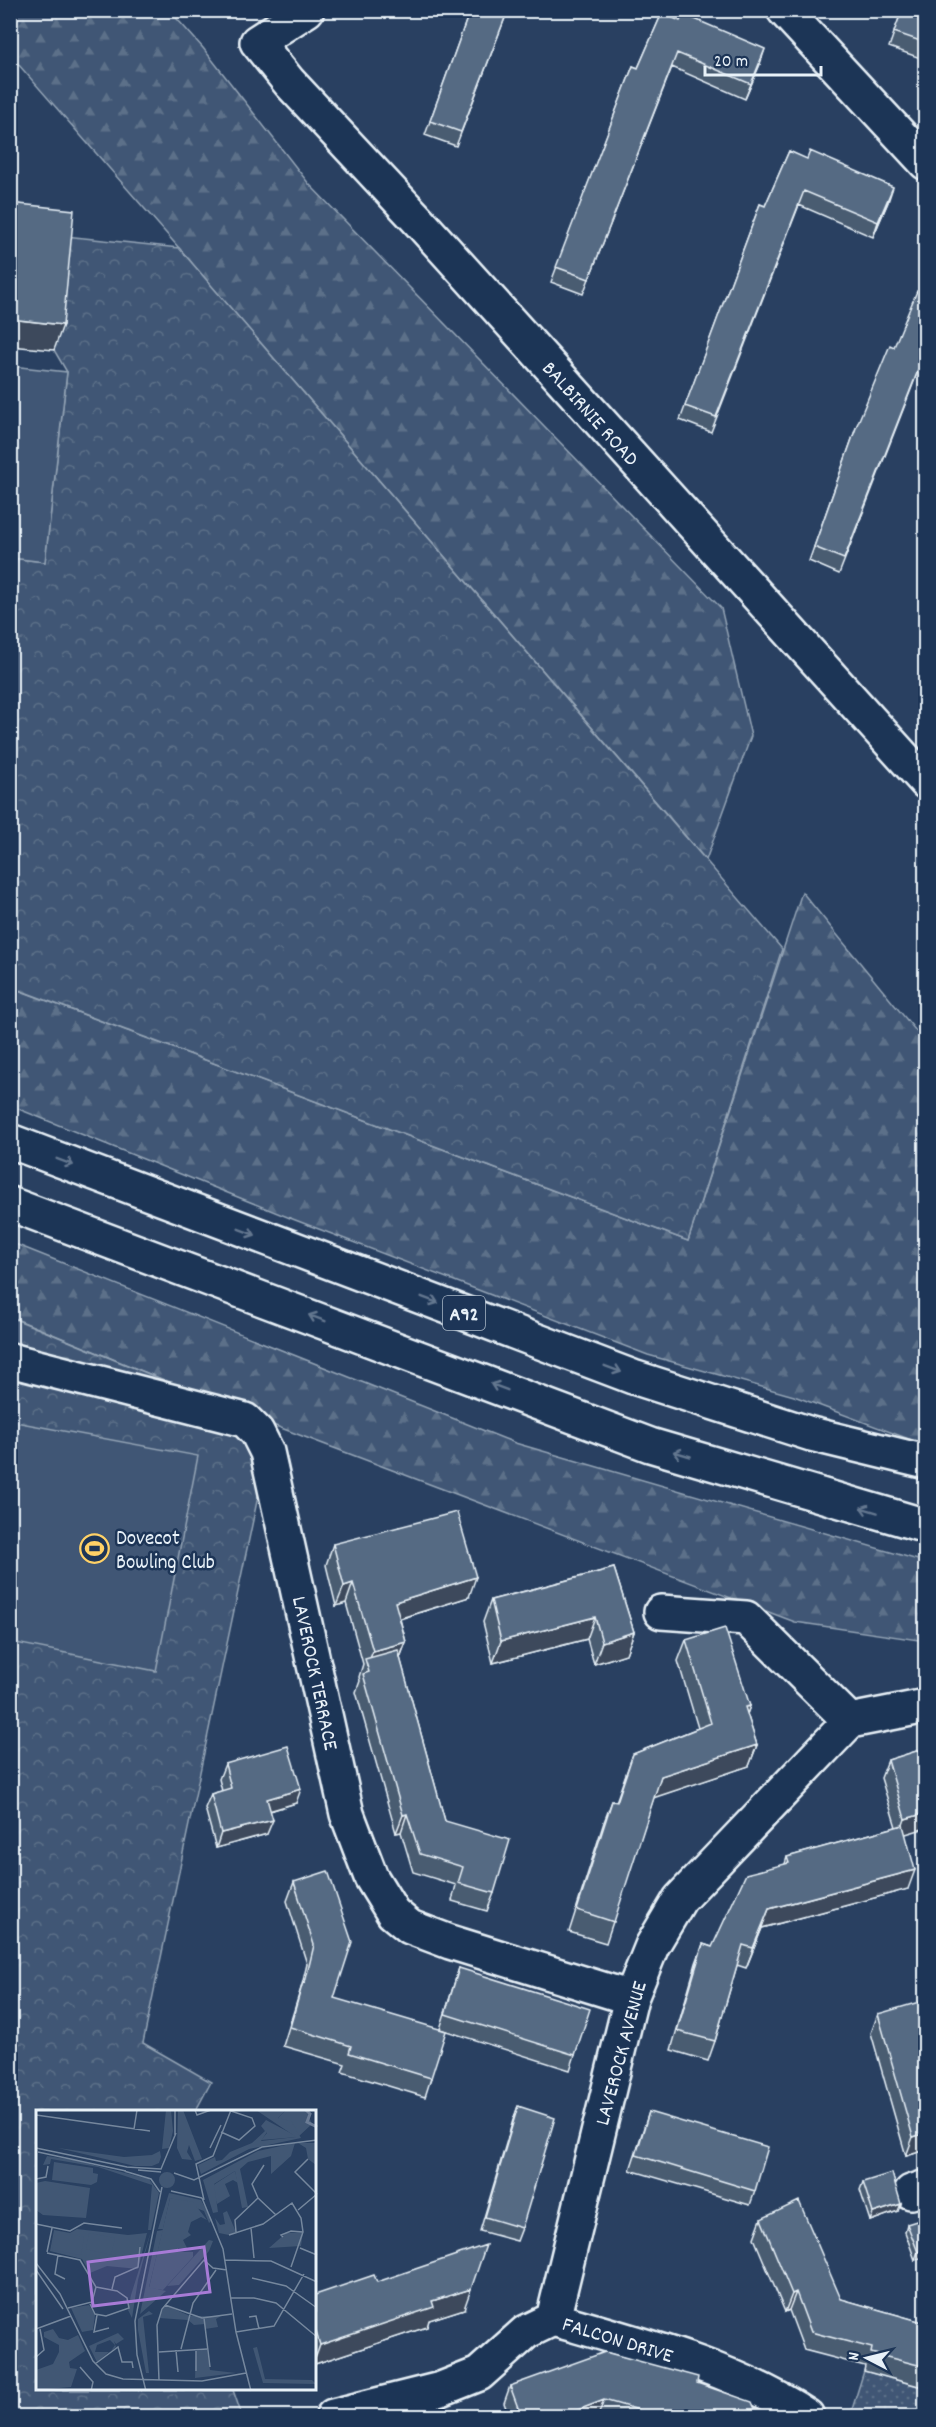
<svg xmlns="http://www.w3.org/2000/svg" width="936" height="2427" viewBox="0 0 936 2427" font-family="Dekko,sans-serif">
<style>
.grass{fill:url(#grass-dots);stroke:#94a4b6;stroke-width:1.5}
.forest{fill:url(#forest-firs);stroke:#94a4b6;stroke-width:1.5}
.park{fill:url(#park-crowns);stroke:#94a4b6;stroke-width:1.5}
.pitch{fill:#415774;stroke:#94a4b6;stroke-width:1.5}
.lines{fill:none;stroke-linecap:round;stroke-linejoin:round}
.street-casing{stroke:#e8f1f8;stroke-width:38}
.highway-casing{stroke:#e8f1f8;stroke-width:38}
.street{stroke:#1d3557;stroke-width:33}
.highway{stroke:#1d3557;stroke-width:33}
.wall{fill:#495b71;stroke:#e8f1f8;stroke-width:1.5}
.shaded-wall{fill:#3c4a5c;stroke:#e8f1f8;stroke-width:1.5}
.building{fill:#556a83;stroke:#e8f1f8;stroke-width:1.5}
.oneway{stroke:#64778f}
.labels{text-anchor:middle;stroke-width:5;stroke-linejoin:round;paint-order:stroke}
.shield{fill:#1d3557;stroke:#abb9c8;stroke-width:1.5}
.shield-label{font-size:20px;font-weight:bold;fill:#e8f1f8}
.street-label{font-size:21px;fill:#e8f1f8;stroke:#1d3557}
.poi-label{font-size:21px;fill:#e8f1f8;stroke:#1d3557;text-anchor:start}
.inset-river{fill:none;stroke:#6b7c95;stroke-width:3}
.inset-road{fill:none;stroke:#75879d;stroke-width:1.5}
.view{fill:#a77bd6;fill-opacity:0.15;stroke:#a77bd6;stroke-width:3}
.inset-edge{fill:none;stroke:#e8f1f8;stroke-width:3}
</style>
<defs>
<pattern id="grass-dots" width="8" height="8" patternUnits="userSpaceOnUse" patternTransform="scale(1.5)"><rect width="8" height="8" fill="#415774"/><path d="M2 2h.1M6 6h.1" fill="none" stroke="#5c7089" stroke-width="1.8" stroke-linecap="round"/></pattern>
<pattern id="forest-firs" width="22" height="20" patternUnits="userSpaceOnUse" patternTransform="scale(1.5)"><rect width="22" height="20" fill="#415774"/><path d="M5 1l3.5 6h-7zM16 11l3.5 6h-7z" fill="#5c7089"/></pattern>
<pattern id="park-crowns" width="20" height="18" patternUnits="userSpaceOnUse" patternTransform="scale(1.5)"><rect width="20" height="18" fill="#415774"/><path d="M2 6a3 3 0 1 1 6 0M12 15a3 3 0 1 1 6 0" fill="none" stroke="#5c7089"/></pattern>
</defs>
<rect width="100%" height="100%" fill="#294061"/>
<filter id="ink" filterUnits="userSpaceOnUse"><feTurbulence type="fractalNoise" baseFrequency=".0167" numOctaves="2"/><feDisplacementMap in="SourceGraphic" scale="12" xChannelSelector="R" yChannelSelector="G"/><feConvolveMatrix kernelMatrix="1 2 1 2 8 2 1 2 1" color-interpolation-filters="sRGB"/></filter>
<g filter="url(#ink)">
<path class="grass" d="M864,2371l61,17v28h-75z"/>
<path class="forest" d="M10,11h160l33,37 106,136 412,424 30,128 -45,124 -527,-612 -168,-192z
M802,892l123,150v403l-131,-49 -146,-41 -358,-137 -279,-112 -1,-119 678,254z
M10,1242l505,201 410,119v79l-130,-19 -522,-197 -262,-108z"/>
<path class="park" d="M65,236l114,12 603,701 -94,292 -677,-254 -1,-429 35,4 22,-190 -13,-22z
M10,1317l263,108 -130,618 68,39 -16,30h-157v278h195l9,26h-231z"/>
<path class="pitch" d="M11,366l56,6 -22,190 -34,-4z
M10,1421l188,35 -42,215 -145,-29z"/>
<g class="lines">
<defs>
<path id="street" d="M307,10l-50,32 32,40 127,136 510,564
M784,10l142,153
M10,1360l235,60 12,12 10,20 80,362 24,63 22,36 17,14 40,15 181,56
M661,1612l85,6 104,103
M911,2192l15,-5
M553,2319l78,-321 21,-52 28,-47 170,-178 76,-15
M333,2416l108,-27 38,-15 47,-42 27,-13c83,24 182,49 254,97"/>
<path id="highway" d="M10,1141l623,236 178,57 115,28
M10,1204l640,241 276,81"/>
</defs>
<use href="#street" class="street-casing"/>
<use href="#highway" class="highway-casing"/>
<use href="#street" class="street"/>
<use href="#highway" class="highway"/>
</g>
<path class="wall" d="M470,10h38l-52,136 -31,-11z
M902,10h24v50l-37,-13z
M662,13l98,51 -15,35 -73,-32 -89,227 -32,-12 82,-216 5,2z
M789,151l99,51 -15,35 -74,-32 -88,227 -31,-12 80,-216 5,2z
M926,351l-87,223 -30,-13 48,-136z
M333,1544l136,53 -69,22 6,23 -6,16 45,163 49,72 -7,18 -35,-10 4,-16 -43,-13 -12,-40 -5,1 -40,-141 4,-11 -1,-4 4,-13 -17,-61 -10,3 -10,-41z
M614,1568l20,64 -8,22 -32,10 -7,-25 -94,24 -10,-41 8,-22z
M686,1640l64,66 -3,8 10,31 -8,21 -95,31 -48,146 -37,-11 35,-110 8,-21 4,1 17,-48 65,-26 -20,-67z
M926,1748l-21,86 3,55 -146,39 -16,40 -9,-3 -22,76 -7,20 -37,-11 25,-87 7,-19 9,3 73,-83 2,-7 109,-30 -15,-49 7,-18z
M225,1764l71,39 -26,8 -3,23 -51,14 -11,-40 6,-14 11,-3 -3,-12z
M294,1882l40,116 97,80 -6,19 -83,-25 3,-8 -62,-18 19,-61 5,-21 -20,-63z
M459,1968l116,87 -5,15 -130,-41z
M878,2014l48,136 -20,6 -35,-123z
M518,2106l4,122 -5,13 -37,-10 33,-111z
M649,2112l106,79 -5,14 -120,-35z
M863,2182l35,29 -28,10 -10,-31z
M761,2219l80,80 85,24v65l-62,-17 1,-5 -61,-16 -15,-40 -4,2 -31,-74z
M907,2224l19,32 -11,4 -10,-28z
M377,2282l87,27 -35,11 -2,7 -112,37v-69z
M697,2383l61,33h-249l-5,-13 6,-17z"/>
<path class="shaded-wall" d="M765,49l-5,15 -15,35z
M893,187l-5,15 -15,35 5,-15z
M10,319l53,6 -9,25 -44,-4z
M476,1577l-7,20 -81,25 7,-20z
M353,1583l-7,20 -10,3 8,-20z
M595,1617l-8,22 -94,24 8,-22z
M634,1632l-8,22 -32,10 8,-22z
M406,1642l-8,20 -31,4 6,-15z
M750,1706l-8,21 3,-20z
M757,1745l-8,21 -96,32 8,-22z
M301,1789l-5,14 -34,10 5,-14z
M926,1813v15l-27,8 6,-17z
M407,1814l-6,18 -5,1 7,-18z
M273,1820l-6,14 -51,14 5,-15z
M915,1870l-7,19 -146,39 -16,40 23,-59z
M926,2133v17l-20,6 7,-19z
M901,2204l-3,7 -28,10 3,-8z
M926,2250v6l-11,4 3,-8z
M471,2289l-7,20 -35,11 -2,7 -112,37v-5l5,-14 112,-44z
M796,2292l-7,18 -4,2 7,-18z
M604,2400l-6,16h-36z"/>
<path class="building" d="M470,10h38l-47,122 -31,-11z
M902,10h24v33l-32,-11z
M662,13l18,8 3,-7 82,35 -14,35 -74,-31 -88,226 -33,-12 77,-201 5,2z
M789,151l18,8 3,-8 83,36 -15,35 -74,-31 -88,226 -31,-11 75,-202 5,2z
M10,203l64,7 -11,115 -53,-6z
M917,291l9,4v55l-82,209 -30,-12 43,-122 33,-80 4,2z
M457,1512l19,65 -81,25 11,40 -33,9 -20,-68 -9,3 -11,-42z
M614,1568l20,64 -32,10 -7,-25 -94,24 -10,-41z
M725,1628l25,78 -5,1 12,38 -96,31 -47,146 -37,-12 35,-109 5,1 16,-48 78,-31 -25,-83z
M398,1650l47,171 65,19 -16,53 -36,-10 5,-16 -43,-13 -13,-40 -4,1 -40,-141 6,-2 -4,-13z
M288,1746l13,43 -34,10 6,21 -52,13 -10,-39 20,-6 -6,-24z
M926,1748v65l-21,6 -17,-59z
M903,1825l12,45 -146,39 -16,39 -10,-3 -28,96 -38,-10 26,-87 9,3 34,-73 43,-11 -2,-6z
M328,1871l24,71 -18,56 112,33 -15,47 -82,-25 2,-7 -61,-19 13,-45 2,1 9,-38 -20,-63z
M459,1968l131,41 -15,46 -130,-41z
M926,2000v133l-13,4 -35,-123z
M518,2106l37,12 -33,110 -37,-11z
M649,2112l119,35 -13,44 -119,-36z
M892,2173l9,31 -28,9 -10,-31z
M799,2201l42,98 85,24v44l-55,-14 1,-5 -61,-16 -15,-40 -4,2 -31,-75z
M926,2218v32l-8,2 -11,-28z
M486,2245l-15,44 -39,12 2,6 -114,38 -5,-16v-34l59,-20 3,7z
M605,2352l93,25 -1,6 55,19 6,14h-98l-56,-16 -42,16h-41l-11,-30z"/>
<defs><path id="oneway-shaft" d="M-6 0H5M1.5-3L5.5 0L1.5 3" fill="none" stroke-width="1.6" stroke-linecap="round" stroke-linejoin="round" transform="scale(1.5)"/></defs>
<g class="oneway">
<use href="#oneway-shaft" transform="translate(65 1162) rotate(21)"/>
<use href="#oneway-shaft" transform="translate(247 1232) rotate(21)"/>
<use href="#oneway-shaft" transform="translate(430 1300) rotate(21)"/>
<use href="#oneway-shaft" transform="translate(317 1318) rotate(-159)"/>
<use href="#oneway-shaft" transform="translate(613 1369) rotate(21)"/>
<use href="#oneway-shaft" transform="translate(499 1387) rotate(-159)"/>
<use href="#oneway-shaft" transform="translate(682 1454) rotate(-164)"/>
<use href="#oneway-shaft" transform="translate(869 1510) rotate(-163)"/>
</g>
</g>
<defs>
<symbol id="stadium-ring" viewBox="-11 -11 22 22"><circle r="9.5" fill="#1d3557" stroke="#ffd166" stroke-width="1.5"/><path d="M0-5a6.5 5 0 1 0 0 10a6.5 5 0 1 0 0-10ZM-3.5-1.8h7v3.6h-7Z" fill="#ffd166"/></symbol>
</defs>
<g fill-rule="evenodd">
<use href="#stadium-ring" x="78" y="1532" width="33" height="33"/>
</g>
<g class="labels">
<rect class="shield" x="443" y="1296" width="42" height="34" rx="4.5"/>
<g class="shield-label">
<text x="464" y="1320">A92</text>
</g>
<g class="street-label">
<text transform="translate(591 413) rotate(48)" y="7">BALBIRNIE ROAD</text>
<text transform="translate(316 1673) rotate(78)" y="7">LAVEROCK TERRACE</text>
<text transform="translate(620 2053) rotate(-75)" y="7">LAVEROCK AVENUE</text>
<text transform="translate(618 2339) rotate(17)" y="7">FALCON DRIVE</text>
</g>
<g class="poi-label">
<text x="116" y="1544">Dovecot<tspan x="116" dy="24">Bowling Club</tspan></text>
</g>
</g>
<g transform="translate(36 2110)">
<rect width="280" height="280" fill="#294061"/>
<path d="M250,0h20l6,14 -14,13 -37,3 6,-7 -6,-7 5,-6 32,17 -20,-19zM199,61l3,12 -5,-3 -8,4 5,12 -13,8 -5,-18zM123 70a8 8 0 1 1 16 0a8 8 0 1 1-16 0ZM191,101l9,21 -7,3 -10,-2 -4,-15 5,7 5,-1 -2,-11zM267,122l-2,14 -32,2 17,-15zM53,195l6,10 -2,15 -11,2 -11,-24zM129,195l25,11h31l-5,3 2,8 -13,2v-5l-11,1 -6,-5 -29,-2zM82,223l6,6 -8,5 -2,-3 2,6 -5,4 4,-6 -5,-5 -13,5 -2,7h14l-12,10 -8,-16zM171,239l3,21 26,3 -41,5 1,-27z" fill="#415774"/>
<path d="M130,0h5l2,21 -4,17 -7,1zM142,0h5l19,49 -7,2 -6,-16 -2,7 5,8 -10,-1 -5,-11zM220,0h30l-8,8 13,3 10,17 -52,11 -48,25 -3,-9 17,-8 1,4 6,-1 8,-8 22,-9 13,-12 -4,-5 6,6 -6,9 35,-4zM259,33l-4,13 -20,18v-18l-23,6 -8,7 8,38 -6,1 -7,-37 -21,13 4,28 -5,1 -10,-33 55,-29zM262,33h18v22l-8,-6 -2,-11zM22,38l66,9 28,-2 8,-4 1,6 -2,6 -7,3h-17zM11,46l27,4 75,19 10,14 -8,37h-3l4,-45 -54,-18 -47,-8 -1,5 -7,1zM133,83l32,7 11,20 -3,3 -5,-12 -34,-13 -7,31h-5zM127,120l-14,57 17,4 -26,23 17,-83zM115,121l-13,49 -6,38 -4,-8 3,-15zM173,130l4,1 -4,10 -30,34 -12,1zM113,201l4,3 -10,3 6,56h-3l-8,-43v-11zM17,219l6,9 9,2 10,-5 7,16 -16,11 1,6 7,1 -6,18 -35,3v-20l17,-6 6,-12v-7l-15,-8v-5zM221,237l8,32 47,1 4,4 -53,-1 -10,-35z" fill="#415774"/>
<path d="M9,71l45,7 -4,30 -43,-3 -7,-5v-27zM134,88l23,4 14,18 -6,-3 -10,5 -3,10 3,3 -8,5 4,8h-9v4h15v5l-30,33 -14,-2zM41,119l51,6 19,-2 -9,36 -31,-3 -17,7 -8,-14 -32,-8 4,-21 16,3z" fill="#415774"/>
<path d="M18,52l39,6v5l5,1 -1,8 -6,3 -39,-5zM19,121l29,6 -3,18 -29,-5zM53,123l26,5 -4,17 -25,-6z" fill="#415774"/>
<path class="inset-river" d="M270,0l4,4 -3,8 10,5"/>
<path class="inset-road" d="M139,0v26M159,0l2,5 14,-5M0,5l114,16M98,19l3,-19M185,22l18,8 16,-14 -3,-8 -21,-7M0,38l91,19M174,38l11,-23M2,42l88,19M272,49l-13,13 22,22M90,57l35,2 15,-36M102,60l23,2M88,61l27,8 9,13M138,63l20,7 68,-33 55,-7M0,69l10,-2 2,-11M135,81l31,7M166,88l21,51 13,83 15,59M222,88l-6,-14 12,-19M168,90l-8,-36 17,-8 18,-46M262,100l19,-16M0,114l34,7 14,-8 38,5M215,118l3,30M200,122l-1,-12 23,-22 18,17M193,125l34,-11 29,-21 9,15 2,14 -12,35M247,127l-2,-2 10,-4 12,1M264,138l17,7M11,142l5,-24M11,143l33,7 16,27 -4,15 -24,6M22,145l-3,19 10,5M189,150l46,1 46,21M0,153l24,31 33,67 13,13 17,5 79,2 44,-8M0,160l27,39M216,168l34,8 31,22M76,179l3,-12 23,-10 2,-20M195,188h23l22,5 41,34M54,194l5,10 11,2 23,-8 -2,-10 -10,-7 -21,-4M129,195l37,13 30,-4M61,205l-3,17 15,-4M213,207l7,-1 3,13M168,208l6,49M0,219l35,-13M200,222l38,-6 30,-52M145,239l12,-46 23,-33M140,240l2,22M160,241v20M123,242l48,-3M0,247l8,-7 -4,-21M59,254l23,-17 4,15h10l1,6M44,257l13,15 -2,9M123,270l-2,-55 5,-16 42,-49 9,8 14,2M110,281l-9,-36 -2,-34 27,-134"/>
<path class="view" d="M168,137l6,45 -117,14 -5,-44z"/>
<rect width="280" height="280" class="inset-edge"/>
</g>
<rect width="936" height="2427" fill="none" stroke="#1d3557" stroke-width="36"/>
<rect x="18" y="18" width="900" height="2391" fill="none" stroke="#e8f1f8" stroke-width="2" filter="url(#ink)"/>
<g transform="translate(867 2358) rotate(277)" stroke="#1d3557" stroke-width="4.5" paint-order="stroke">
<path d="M0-4.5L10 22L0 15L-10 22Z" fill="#e8f1f8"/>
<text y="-9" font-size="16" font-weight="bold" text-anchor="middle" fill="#e8f1f8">N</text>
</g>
<path d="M705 66v9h116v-9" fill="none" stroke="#e8f1f8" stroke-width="3"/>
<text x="714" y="66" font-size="18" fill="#e8f1f8" stroke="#1d3557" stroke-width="4.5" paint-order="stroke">20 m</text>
</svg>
